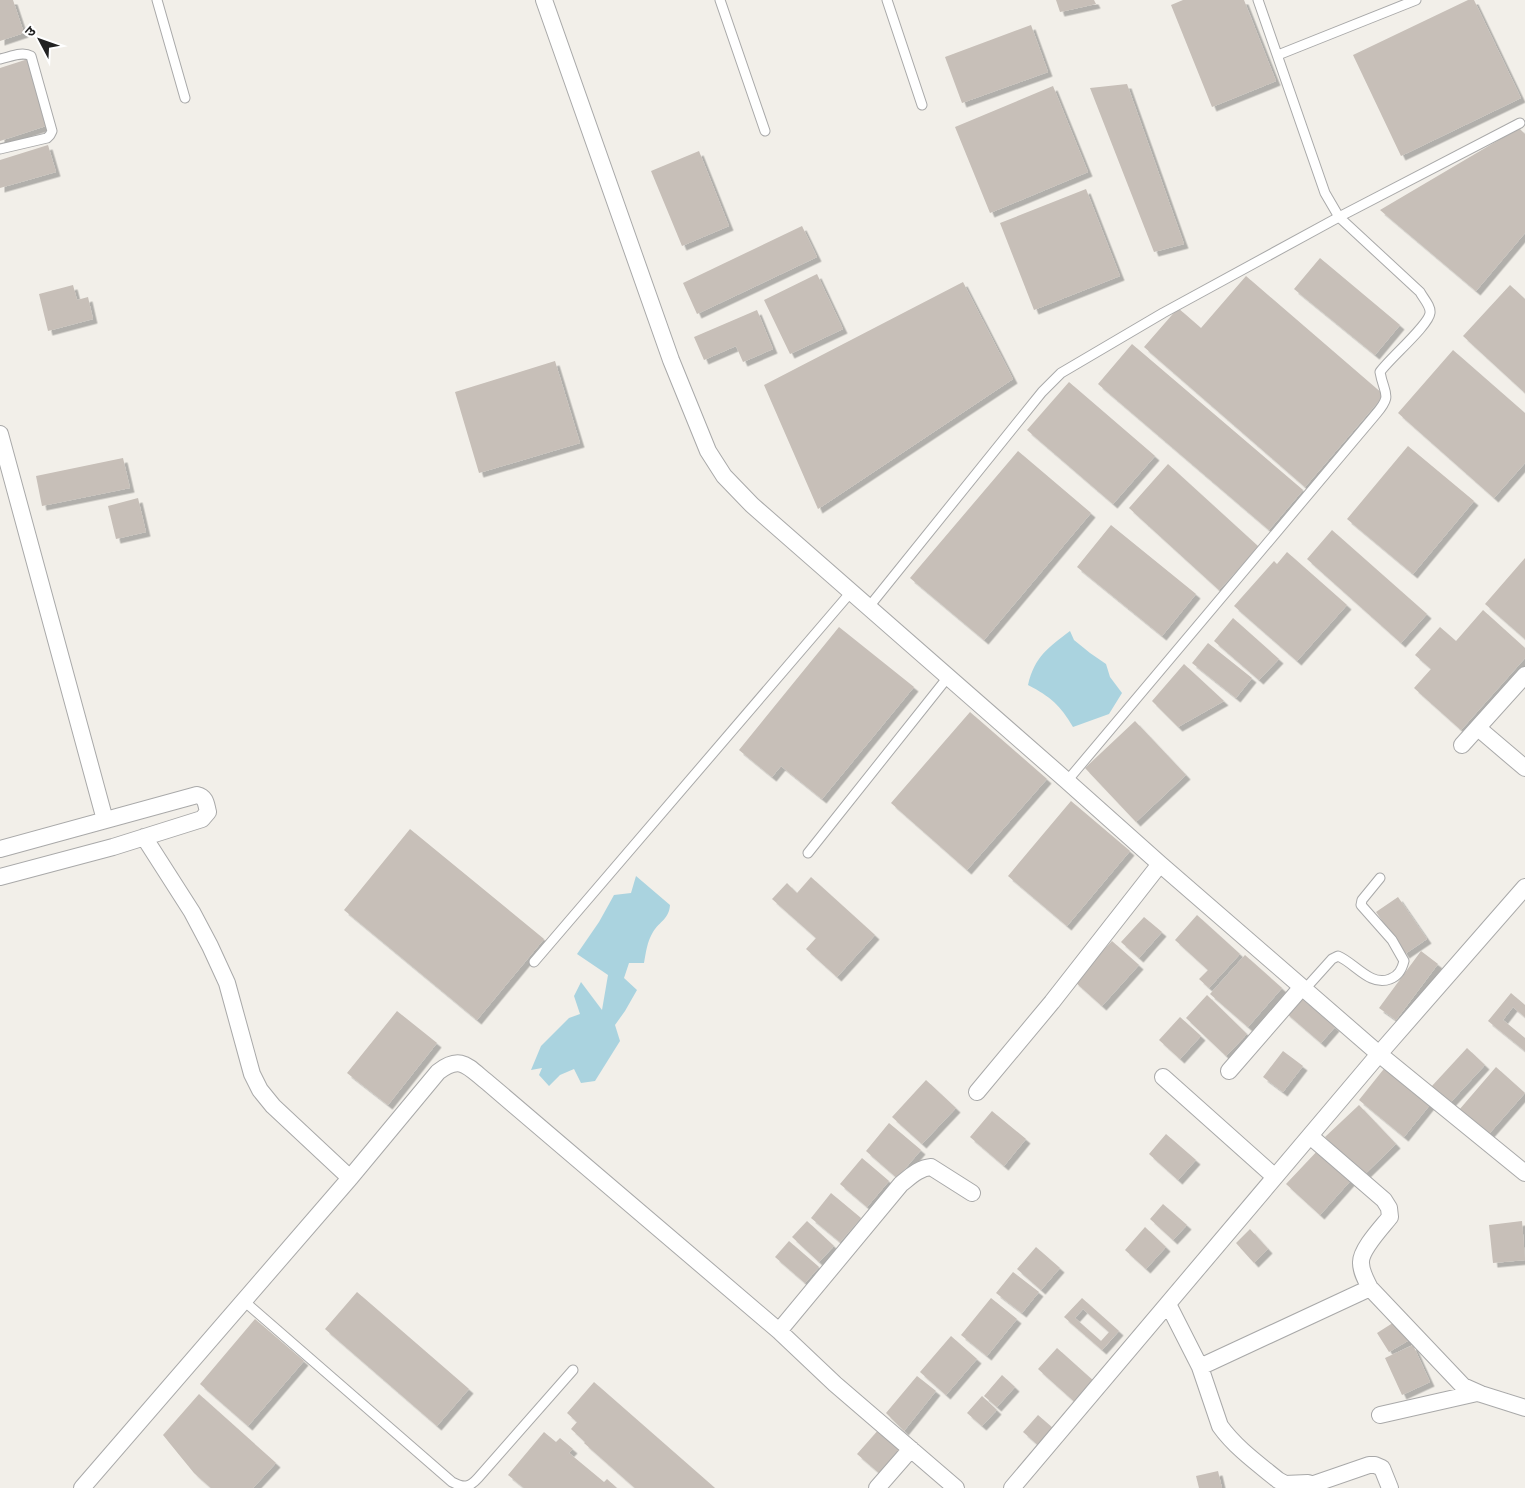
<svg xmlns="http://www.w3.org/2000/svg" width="1525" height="1488" viewBox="0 0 1525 1488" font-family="Quicksand,'Noto Sans Devanagari',sans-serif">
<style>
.water{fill:#aad3df}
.building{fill:#c7bfb8;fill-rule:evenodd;filter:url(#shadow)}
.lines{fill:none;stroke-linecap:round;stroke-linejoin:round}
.service-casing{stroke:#a9a9a9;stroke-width:11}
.minor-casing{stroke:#a9a9a9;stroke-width:18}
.service{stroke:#fff;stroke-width:9}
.minor{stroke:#fff;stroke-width:16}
</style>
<defs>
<filter id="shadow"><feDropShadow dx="4.5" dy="4.5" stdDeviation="0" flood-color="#0004"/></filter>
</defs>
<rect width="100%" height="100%" fill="#f2efe9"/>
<path class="water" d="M1070,631l4,9 16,13 16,11 4,13 12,16 -13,21 -36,13c-13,-22 -22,-30 -45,-42 7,-29 20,-37 42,-54z
M636,876l34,29c-1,14 -10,16 -17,27 -6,10 -7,20 -9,31h-15l-5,15 13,12 -12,21 -10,14 5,16 -25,40 -14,2 -7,-14 -14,6 -11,11 -10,-11 3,-7 -11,2 10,-24 28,-28 11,-4 -6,-18 7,-14 21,28 6,-35 -31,-21 22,-32 15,-27 17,-2z"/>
<path class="building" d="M0,0h13l11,33 -24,8z
M1056,0h38l2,4 -36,8z
M1183,0h61l32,81 -64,26 -41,-102z
M1468,0h6l47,98 -120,58 -48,-101z
M1031,25l17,47 -86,31 -17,-46z
M28,59l21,66 -49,16v-73z
M1127,84l57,160 -30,8 -64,-164z
M1053,86l35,86 -98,41 -35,-86z
M1519,128l6,6v99l-49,58 -96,-81z
M48,145l8,27 -56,16v-28z
M699,151l30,75 -47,20 -31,-75z
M1086,189l34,87 -86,34 -34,-87z
M802,226l15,31 -120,57 -14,-31z
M1320,258l80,67 -25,30 -81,-66z
M817,274l26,55 -53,25 -26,-54z
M1246,276l138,119 -79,92 -161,-140 34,-39 23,20z
M963,282l50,97 -195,130 -54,-124z
M73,285l4,15 11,-3 5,22 -45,12 -9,-37z
M1510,285l15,14v94l-62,-57z
M757,310l16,39 -30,13 -7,-16 -32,14 -10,-23z
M1132,344l171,146 -34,40 -171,-146z
M1453,350l72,63v50l-31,35 -96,-85z
M555,361l25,82 -101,30 -24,-81z
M1069,382l86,74 -42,48 -86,-74z
M1408,446l66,55 -61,73 -66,-55z
M1018,451l73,62 -107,127 -74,-62z
M123,458l7,30 -88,18 -6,-30z
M1168,464l91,83 -40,43 -90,-82z
M138,498l8,34 -30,7 -8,-33z
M1111,525l85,69 -34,42 -85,-69z
M1332,530l95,84 -26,29 -94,-84z
M1287,552l60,53 -50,56 -63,-55 40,-45 3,3z
M1525,558v81l-40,-35z
M1483,610l42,38v10l-64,72 -47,-42 17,-19 -16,-14 25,-28 16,14z
M1233,618l46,41 -20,21 -45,-39z
M839,627l75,60 -92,112 -41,-33 -9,11 -33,-27z
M1208,643l44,35 -16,20 -44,-35z
M1184,664l40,37 -46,26 -26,-26z
M970,712l77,67 -80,91 -76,-67z
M1135,721l51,54 -50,47 -51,-54z
M1071,801l59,50 -63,75 -59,-50z
M410,829l134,110 -67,81 -133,-110z
M811,877l64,58 -38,42 -31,-28 10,-11 -44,-39 15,-16 10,10z
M1398,897l29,42 -22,15 -29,-42z
M1197,915l43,39 -31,34 -10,-9 9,-9 -33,-30z
M1144,917l18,15 -23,26 -18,-16z
M1112,941l27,24 -37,41 -28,-25z
M1421,951l17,13 -42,56 -17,-12z
M1245,955l37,33 -34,39 -38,-33z
M1511,993l14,12v12l-12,-10 -10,13 22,18v13l-37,-30z
M1207,995l40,39 -21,22 -40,-38z
M1299,996l36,31 -14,16 -36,-31z
M397,1011l40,32 -49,62 -41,-32z
M1180,1017l21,19 -21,23 -21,-19z
M1467,1048l18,17 -36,39 -18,-17z
M1283,1051l20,15 -20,26 -20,-15z
M1387,1065l46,36 -29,36 -45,-37z
M1496,1067l29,26 -37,42 -29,-25z
M926,1080l30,28 -34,36 -30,-27z
M1359,1105l37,39 -33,32 -38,-39z
M992,1111l34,28 -22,27 -34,-29z
M889,1123l32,27 -24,28 -31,-27z
M1166,1134l30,26 -18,20 -29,-26z
M1320,1148l33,30 -33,37 -34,-31z
M862,1158l27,23 -22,26 -27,-23z
M831,1193l30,25 -21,24 -29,-24z
M1163,1204l24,21 -14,15 -23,-21z
M807,1221l27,25 -15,16 -27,-25z
M1522,1221l3,39 -32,3 -4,-38z
M1145,1227l21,20 -20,22 -21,-19z
M1250,1229l18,20 -14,14 -18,-20z
M789,1241l30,26 -14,16 -30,-26z
M1036,1247l24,21 -19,22 -24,-21z
M1013,1272l26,20 -17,21 -26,-20z
M357,1292l112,97 -32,37 -112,-97z
M991,1298l26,21 -30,37 -26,-21z
M1082,1298l37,33 -17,19 -38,-33zM1083,1309l26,23 -8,9 -26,-23z
M255,1319l49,42 -56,65 -48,-42z
M1399,1319l12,20 -22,13 -12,-19z
M951,1336l26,23 -31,36 -26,-23z
M1413,1345l17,37 -28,13 -17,-37z
M1057,1348l39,35 -19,21 -39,-35z
M1002,1375l13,12 -18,20 -13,-11z
M917,1376l19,15 -32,40 -18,-18z
M594,1382l121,106h-80l-51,-45 1,-1 -14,-13 6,-7 -10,-9z
M199,1394l77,69 -23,25h-42l-17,-15 -31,-38z
M982,1396l15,14 -15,16 -15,-13z
M1038,1415l16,14 -15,17 -16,-14z
M880,1428l22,19 -23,26 -22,-19z
M544,1432l12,10 4,-4 13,11 -4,4 35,29 3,-3 10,9h-93l-16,-13z
M1218,1471l4,17h-23l-3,-12z"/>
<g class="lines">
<defs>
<path id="service" d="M157,0l28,98
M720,0l45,131
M887,0l35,105
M1278,55l138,-55
M0,59c10,-2 22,-8 31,-3l21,75 -2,4 -3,3 -47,11
M868,608l174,-216 19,-19 102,-60 176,-96 181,-94
M1067,781l309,-367c17,-20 8,-19 4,-42 9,-13 49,-47 50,-59 1,-7 -7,-15 -10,-21l-81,-75 -14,-24 -67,-193
M808,853l140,-176
M534,962l317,-370
M1305,989l27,-30 6,-3c17,7 32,31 52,23 9,-3 12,-10 14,-18l-12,-21 -31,-35 1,-5 18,-22
M244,1301l208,181c12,6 17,6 26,-4l95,-108"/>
<path id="minor" d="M544,0l127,360 37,91 16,25 28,29 315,276 93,83 219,190 146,119
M0,434l105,386
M1478,728l47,40
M1462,745l63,-70
M144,837l48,75 18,34 17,37 25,91 8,16 13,16 77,72
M0,849l197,-54c9,2 9,9 11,17l-6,7 -89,28 -113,30
M1229,1071l73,-84
M1163,1077l112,100
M977,1092l75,-90 108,-138
M1310,1136l74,64 5,8 1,9c-8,10 -30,33 -29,46 0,9 5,17 9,25l93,98 18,8 44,14
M1168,1304l32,63 20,59c15,21 37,37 58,54l7,4 23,-1 4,5
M779,1331l122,-147c9,-7 18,-16 30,-17l41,26
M1200,1367l170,-79
M1380,1415l97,-22
M1311,1485l58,-20h6l7,3 8,20
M82,1488l268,-310 88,-106c23,-18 30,-5 49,10l292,249 56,53 121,104
M877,1488l34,-39
M1012,1488l367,-434 146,-167"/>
</defs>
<use href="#service" class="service-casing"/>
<use href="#minor" class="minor-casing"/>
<use href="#service" class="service"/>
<use href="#minor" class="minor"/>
</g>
<g transform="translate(40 40) rotate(311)" stroke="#ffffff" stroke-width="4" paint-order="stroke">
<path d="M0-4L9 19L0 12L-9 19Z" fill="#222222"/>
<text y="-8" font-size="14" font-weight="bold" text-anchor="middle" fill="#222222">उ</text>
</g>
</svg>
